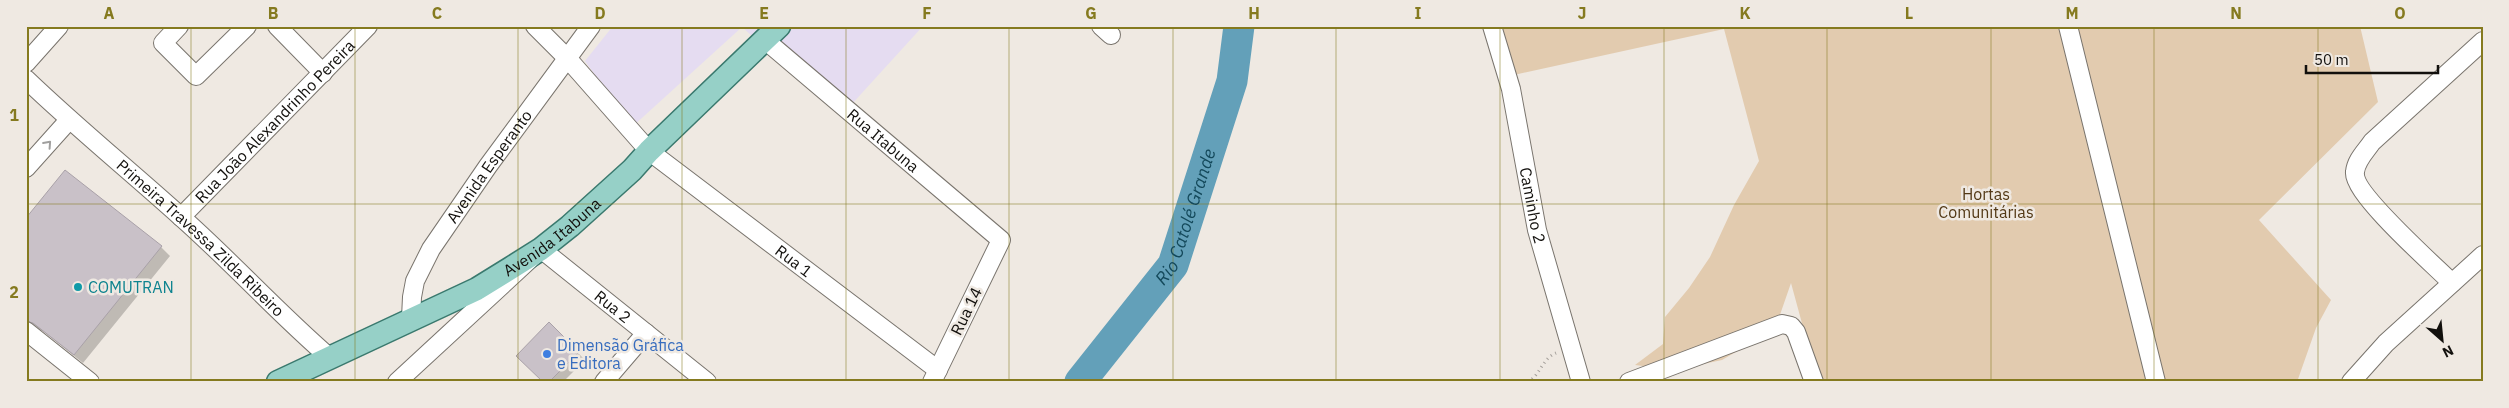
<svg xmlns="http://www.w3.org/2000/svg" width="2509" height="408" viewBox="0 0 2509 408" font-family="'IBM Plex Sans',sans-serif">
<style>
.commercial{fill:#e5dcf1}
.green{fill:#e2cbaf}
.shadow{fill:#0003}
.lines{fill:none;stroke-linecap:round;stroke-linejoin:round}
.river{stroke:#63a0b9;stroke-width:31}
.building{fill:#c9c1c8;stroke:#a9a1a8}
.minor-casing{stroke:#79746d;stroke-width:20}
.major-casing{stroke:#3a796e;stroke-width:25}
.path{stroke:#a39e99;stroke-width:3;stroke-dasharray:1 4;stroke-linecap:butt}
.minor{stroke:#fff;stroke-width:18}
.major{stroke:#96d0c7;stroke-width:22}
.oneway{stroke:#a09f9e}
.grid{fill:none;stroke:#857a1f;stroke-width:1;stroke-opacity:0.55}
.culture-dot{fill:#0f9aa8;stroke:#efe9e2;stroke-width:2}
.shop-dot{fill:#3f7fe0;stroke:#efe9e2;stroke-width:2}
.labels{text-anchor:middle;stroke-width:5;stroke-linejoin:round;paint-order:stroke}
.street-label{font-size:16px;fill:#12100d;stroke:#efe9e2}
.park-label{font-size:16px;fill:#533916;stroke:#efe9e2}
.culture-label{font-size:16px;fill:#0d838f;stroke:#efe9e2;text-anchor:start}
.shop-label{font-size:16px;fill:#366cbe;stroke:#efe9e2;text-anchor:start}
.water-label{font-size:18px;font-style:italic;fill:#14495b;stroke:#efe9e2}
.neatline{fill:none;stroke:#857a1f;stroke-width:2}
.grid-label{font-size:16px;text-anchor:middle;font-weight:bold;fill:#857a1f}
</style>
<rect width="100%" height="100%" fill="#efe9e2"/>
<path class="commercial" d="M613,26h310l-82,90 -99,-89 -110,100 -47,-66z"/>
<path class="green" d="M1484,26h876l18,76 -119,118 72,80 -15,28 -19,54h-479l-27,-99 -16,46 -53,31 -47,10 -40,-5 28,-21 2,-27 24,-29 21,-31 24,-52 25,-44 -35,-132 -224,49z"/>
<path class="shadow" d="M26,220l135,27 9,9 -87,107 -40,-32 -17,-2z
M549,324l36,36 -22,22h-19z"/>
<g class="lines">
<path class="river" id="s1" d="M1080,382l93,-117 59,-184 7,-55"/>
</g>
<path class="building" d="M65,170l97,76 -88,109 -41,-32 -7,-2v-103z
M549,322l30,30 -30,30h-6l-27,-26z"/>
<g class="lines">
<defs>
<g id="minor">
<path d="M179,26l-16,17 33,33 51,-50"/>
<path d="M277,26l46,47"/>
<path id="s2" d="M535,26l33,33 81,92 289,219"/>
<path d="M1101,26l10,9"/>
<path id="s3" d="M1492,26l19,63 26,141 44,152"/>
<path d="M2068,26l88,356"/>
<path id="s4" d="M765,40l236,200 -69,142"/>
<path d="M26,63l33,-37"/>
<path id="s5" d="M26,79c50,48 103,91 154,137 51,45 97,96 149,141"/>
<path d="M26,168l43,-48"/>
<path id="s6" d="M181,217l187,-191"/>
<path d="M2452,283c-18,-18 -100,-90 -97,-111 1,-12 11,-21 17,-30l111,-101"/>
<path id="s7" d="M411,318l1,-21 3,-16 16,-32 57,-83 103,-140"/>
<path d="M26,331l64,51"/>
<path id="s8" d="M397,382l144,-133 166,133"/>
<path d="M604,382l42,-49"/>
<path d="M1629,382l153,-58 9,2 5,6 18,50"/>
<path d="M2351,382l35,-39 97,-88"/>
</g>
<g id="major">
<path id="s9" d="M278,382l199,-93 34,-21 30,-19 29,-23 62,-56 17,-19 130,-125"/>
</g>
</defs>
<use href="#minor" class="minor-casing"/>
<use href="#major" class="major-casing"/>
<path class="path" d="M1528,382c13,-8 14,-23 28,-29"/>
<use href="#minor" class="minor"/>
<use href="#major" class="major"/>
</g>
<defs><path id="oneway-chevron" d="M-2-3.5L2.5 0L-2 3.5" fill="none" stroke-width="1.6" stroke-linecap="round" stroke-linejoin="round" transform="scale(1.25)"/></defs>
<use class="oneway" href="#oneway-chevron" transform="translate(48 144) rotate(-48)"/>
<path class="grid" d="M191,26v356M355,26v356M518,26v356M682,26v356M846,26v356M1009,26v356M1173,26v356M1336,26v356M1500,26v356M1664,26v356M1827,26v356M1991,26v356M2154,26v356M2318,26v356M26,204h2457"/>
<circle class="culture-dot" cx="78" cy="287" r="5"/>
<circle class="shop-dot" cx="547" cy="354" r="5"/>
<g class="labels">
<g class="street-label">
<text dy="6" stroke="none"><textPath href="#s6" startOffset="134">Rua João Alexandrinho Pereira</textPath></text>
<text dy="6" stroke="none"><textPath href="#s4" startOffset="155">Rua Itabuna</textPath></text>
<text dy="6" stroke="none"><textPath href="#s7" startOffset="174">Avenida Esperanto</textPath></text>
<text dy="6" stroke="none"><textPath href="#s3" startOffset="184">Caminho 2</textPath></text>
<text dy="6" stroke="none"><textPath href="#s9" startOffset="311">Avenida Itabuna</textPath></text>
<text dy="6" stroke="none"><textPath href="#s5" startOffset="236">Primeira Travessa Zilda Ribeiro</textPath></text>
<text dy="6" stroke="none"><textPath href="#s2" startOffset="351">Rua 1</textPath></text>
<text dy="6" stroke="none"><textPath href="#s8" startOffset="288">Rua 2</textPath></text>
<text transform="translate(966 311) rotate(-64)" y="6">Rua 14</text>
</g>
<g class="park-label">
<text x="1986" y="200">Hortas<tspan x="1986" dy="18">Comunitárias</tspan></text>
</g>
<g class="culture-label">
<text x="88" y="293">COMUTRAN</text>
</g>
<g class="shop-label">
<text x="557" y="351">Dimensão Gráfica<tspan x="557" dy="18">e Editora</tspan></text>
</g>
<g class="water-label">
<text dy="6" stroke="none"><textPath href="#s1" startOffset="199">Rio Catolé Grande</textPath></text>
</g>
</g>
<rect width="2509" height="408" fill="none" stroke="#efe9e2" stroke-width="55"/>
<g transform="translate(2442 340) rotate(153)" stroke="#efe9e2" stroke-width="4" paint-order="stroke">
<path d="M0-4L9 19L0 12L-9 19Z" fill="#12100d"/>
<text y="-8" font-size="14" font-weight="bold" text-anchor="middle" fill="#12100d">N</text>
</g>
<path d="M2306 65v8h132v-8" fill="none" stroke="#12100d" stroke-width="2.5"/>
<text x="2314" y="65" font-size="15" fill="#12100d" stroke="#efe9e2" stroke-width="4" paint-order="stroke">50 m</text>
<rect x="28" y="28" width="2454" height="352" class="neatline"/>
<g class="grid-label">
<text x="109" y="19">A</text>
<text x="273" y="19">B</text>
<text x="437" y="19">C</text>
<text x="600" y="19">D</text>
<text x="764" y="19">E</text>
<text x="927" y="19">F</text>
<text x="1091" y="19">G</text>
<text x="1254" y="19">H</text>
<text x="1418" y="19">I</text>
<text x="1582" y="19">J</text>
<text x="1745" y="19">K</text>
<text x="1909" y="19">L</text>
<text x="2072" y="19">M</text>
<text x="2236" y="19">N</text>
<text x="2400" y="19">O</text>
<text x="14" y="121">1</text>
<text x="14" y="298">2</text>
</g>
</svg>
